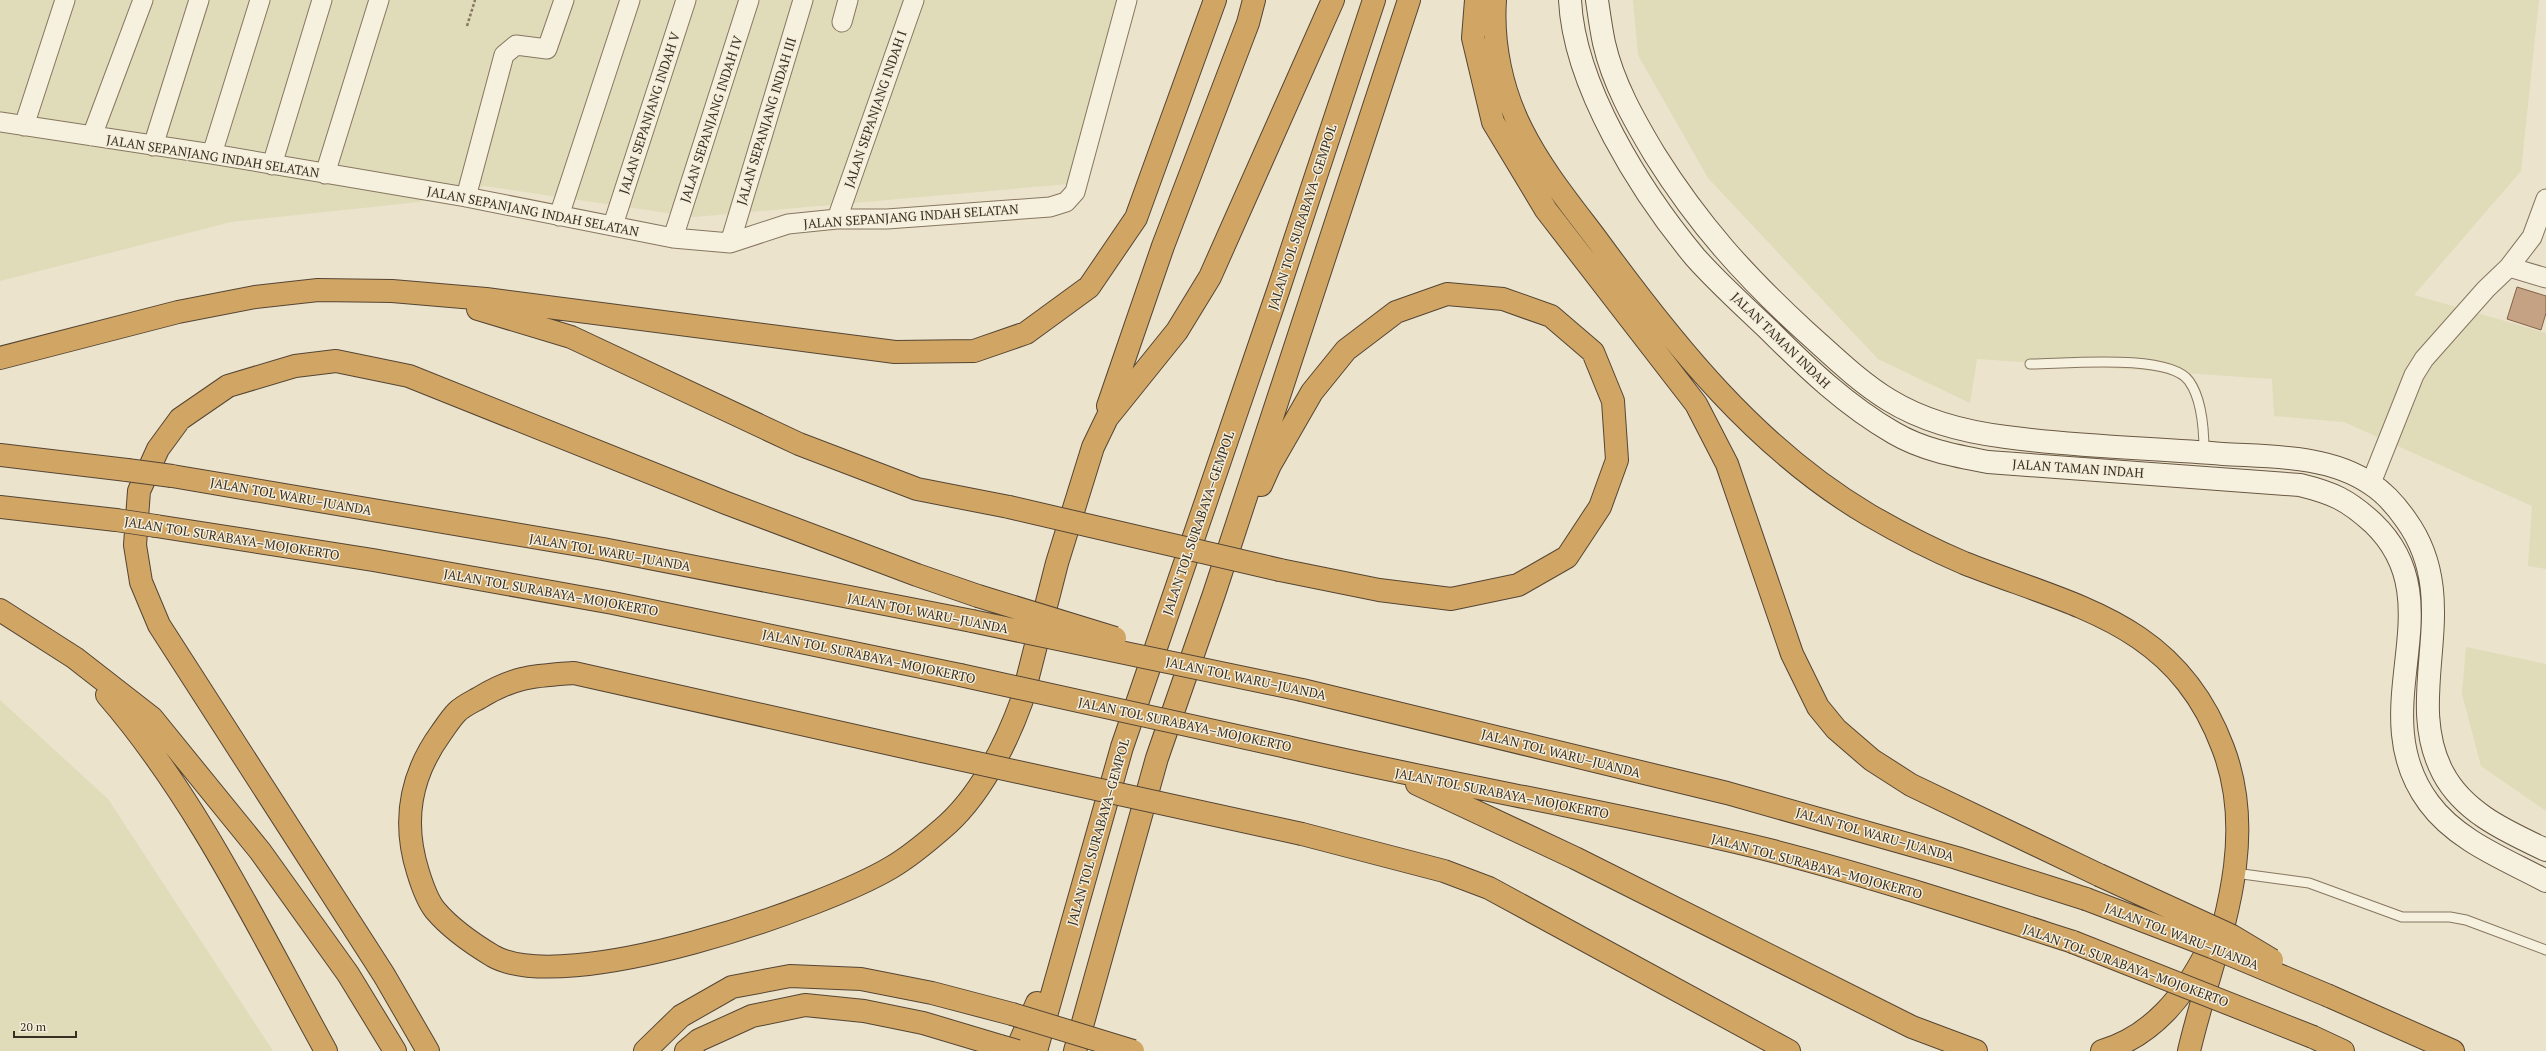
<svg xmlns="http://www.w3.org/2000/svg" width="2546" height="1051" viewBox="0 0 2546 1051" font-family="'PT Serif',serif">
<style>
.farmland{fill:#e0dbb9}
.building{fill:#c6a284;stroke:#846248}
.lines{fill:none;stroke-linecap:round;stroke-linejoin:round}
.lane-casing{stroke:#877660;stroke-width:11}
.street-casing{stroke:#877660;stroke-width:21}
.secondary-casing{stroke:#695843;stroke-width:24}
.highway-casing{stroke:#554534;stroke-width:24}
.path{stroke:#877660;stroke-width:2.5;stroke-dasharray:3 2;stroke-linecap:butt}
.lane{stroke:#f6f0de;stroke-width:9}
.street{stroke:#f6f0de;stroke-width:19}
.secondary{stroke:#f6f0de;stroke-width:22}
.highway{stroke:#d1a665;stroke-width:22}
.highway-bridge-casing{stroke:#554534;stroke-width:24;stroke-linecap:butt}
.highway-bridge{stroke:#d1a665;stroke-width:22}
.labels{text-anchor:middle;stroke-width:3;stroke-linejoin:round;paint-order:stroke}
.street-label{font-size:13px;fill:#392e22;stroke:#f3edda}
</style>
<rect width="100%" height="100%" fill="#ebe3cb"/>
<path class="farmland" d="M0,0h1133l-65,184 -374,33 -209,-31 -66,16 -188,20 -231,59z
M1633,0h906l-18,171 -107,124 132,38v236l-18,-3 4,-60 -188,-84 -70,-6 -2,-37 -295,-20 -7,44 -92,-44 -170,-181 -70,-123z
M2466,647l80,17v147l-65,-45 -19,-72z
M0,700l108,99 165,252h-273z"/>
<path class="building" d="M2517,287l29,9v17l-5,17 -34,-11z"/>
<g class="lines">
<defs>
<path id="lane" d="M2030,364c34,0 139,-11 159,17 13,18 15,50 15,71
M2235,873l74,10 93,34h48l16,3 80,30"/>
<path id="street" d="M842,22l6,-22
M0,122l212,32 254,43 207,41 57,5 58,-19 49,-5h50l163,-12 16,-5 9,-10 52,-192
M24,126l41,-126
M92,136l51,-136
M153,146l46,-146
M212,154l48,-154
M272,165l50,-165
M325,174l54,-174
M466,197l38,-142 12,-10 31,4 17,-49
M559,216l71,-216
M837,219l77,-219
M613,225l73,-225
M673,238l76,-238
M730,243l73,-243
M2509,267l37,11
M2371,483l43,-108 10,-16 62,-70 23,-22 23,-30 14,-38"/>
<path id="secondary" d="M1570,0c4,86 71,192 125,257 23,26 50,50 75,74 38,38 77,75 124,102 29,17 62,23 94,29l312,23c33,8 48,15 73,38 85,81 -14,186 56,280 28,38 76,56 117,78
M1597,0c2,14 4,29 7,43 9,40 30,77 51,112 44,70 89,120 150,176 27,24 53,50 84,69 36,22 76,32 117,37 72,10 145,11 217,17 49,3 106,1 148,30 14,9 26,23 35,36 60,83 -5,174 37,253 21,40 65,59 103,77"/>
<path id="highway" d="M1476,0l-3,38 20,84 53,88 150,194 31,60 65,190 26,53 18,22 36,31 39,25 188,90
M1495,0c-3,44 7,91 27,130 20,40 49,75 76,111 76,104 159,208 271,274 31,18 62,34 95,48 111,44 212,59 259,185 39,102 -11,204 -34,303
M478,309l93,28 228,107 118,45 92,18
M0,358l178,-46 77,-15 63,-7 74,1 94,8 409,53 79,-1 52,-18 63,-46 47,-69 79,-218
M1108,406l55,-160 85,-223 6,-23
M0,455l127,15
M172,476l431,73 369,72
M1261,485l9,-20 42,-73 34,-42 50,-38 51,-18 56,5 48,17 42,36 20,49 4,59 -17,47 -33,50 -49,28 -67,14 -72,-9 -99,-20
M0,507l116,13
M156,526l217,34 240,43 347,72
M0,610l75,48 77,60 108,133 88,123 47,77
M1302,690l425,103 230,65 129,41
M107,695c91,105 152,235 219,356
M1287,747c161,38 325,64 486,104 101,26 201,59 300,91
M922,751l-348,-78c-40,3 -59,3 -95,25 -7,4 -16,8 -22,14 -6,6 -11,14 -16,21 -31,43 -39,88 -23,139 4,13 9,28 17,38 16,19 38,34 58,46 72,41 329,-47 399,-89 17,-10 35,-25 50,-38 37,-31 64,-84 80,-129l35,-137 36,-116 14,-29 70,-87 33,-54 123,-277
M1417,784l158,74 337,169 64,24
M1302,834l142,37 45,17 300,163
M2329,996l124,55
M2313,1037l30,14
M428,1051l-44,-76 -225,-350 -18,-43 -6,-37 4,-54 19,-42 22,-30 48,-33 67,-20 41,-5 73,15 317,127 191,72 61,21
M645,1051l36,-35 51,-29 58,-11 71,3 71,14 80,21
M686,1051l13,-11 53,-24 53,-11 59,6 59,12 77,23
M1016,1051l21,-48
M1036,1051l86,-304 157,-459 95,-288
M1075,1051l82,-293 57,-164 195,-594
M2102,1051c51,-15 83,-56 106,-102"/>
</defs>
<use href="#lane" class="lane-casing"/>
<use href="#street" class="street-casing"/>
<use href="#secondary" class="secondary-casing"/>
<use href="#highway" class="highway-casing"/>
<path class="path" d="M467,26l8,-26"/>
<use href="#lane" class="lane"/>
<use href="#street" class="street"/>
<use href="#secondary" class="secondary"/>
<use href="#highway" class="highway"/>
<defs>
<path id="highway-bridge" d="M127,470l45,6
M1009,507l271,63
M116,520l40,6
M978,596l137,42
M972,621l330,69
M960,675l327,72
M922,751l380,83
M2099,875l133,61 40,24
M2086,899l126,48 117,49
M2073,942l240,95
M1012,1014l121,37
M1000,1046l17,5"/>
</defs>
<use href="#highway-bridge" class="highway-bridge-casing"/>
<use href="#highway-bridge" class="highway-bridge"/>
</g>
<g class="labels">
<g class="street-label">
<text transform="translate(875 109) rotate(-71)" y="5">JALAN SEPANJANG INDAH I</text>
<text transform="translate(649 113) rotate(-72)" y="5">JALAN SEPANJANG INDAH V</text>
<text transform="translate(711 119) rotate(-72)" y="5">JALAN SEPANJANG INDAH IV</text>
<text transform="translate(766 121) rotate(-73)" y="5">JALAN SEPANJANG INDAH III</text>
<text transform="translate(213 156) rotate(9)" y="5">JALAN SEPANJANG INDAH SELATAN</text>
<text transform="translate(533 211) rotate(11)" y="5">JALAN SEPANJANG INDAH SELATAN</text>
<text transform="translate(911 216) rotate(-4)" y="5">JALAN SEPANJANG INDAH SELATAN</text>
<text transform="translate(1302 217) rotate(-72)" y="5">JALAN TOL SURABAYA–GEMPOL</text>
<text transform="translate(1781 340) rotate(44)" y="5">JALAN TAMAN INDAH</text>
<text transform="translate(2078 468) rotate(4)" y="5">JALAN TAMAN INDAH</text>
<text transform="translate(291 496) rotate(10)" y="5">JALAN TOL WARU–JUANDA</text>
<text transform="translate(1198 523) rotate(-71)" y="5">JALAN TOL SURABAYA–GEMPOL</text>
<text transform="translate(232 538) rotate(9)" y="5">JALAN TOL SURABAYA–MOJOKERTO</text>
<text transform="translate(610 552) rotate(10)" y="5">JALAN TOL WARU–JUANDA</text>
<text transform="translate(551 592) rotate(10)" y="5">JALAN TOL SURABAYA–MOJOKERTO</text>
<text transform="translate(928 613) rotate(11)" y="5">JALAN TOL WARU–JUANDA</text>
<text transform="translate(869 656) rotate(12)" y="5">JALAN TOL SURABAYA–MOJOKERTO</text>
<text transform="translate(1246 678) rotate(12)" y="5">JALAN TOL WARU–JUANDA</text>
<text transform="translate(1185 724) rotate(12)" y="5">JALAN TOL SURABAYA–MOJOKERTO</text>
<text transform="translate(1561 753) rotate(14)" y="5">JALAN TOL WARU–JUANDA</text>
<text transform="translate(1502 793) rotate(11)" y="5">JALAN TOL SURABAYA–MOJOKERTO</text>
<text transform="translate(1098 832) rotate(-74)" y="5">JALAN TOL SURABAYA–GEMPOL</text>
<text transform="translate(1875 834) rotate(16)" y="5">JALAN TOL WARU–JUANDA</text>
<text transform="translate(1817 866) rotate(15)" y="5">JALAN TOL SURABAYA–MOJOKERTO</text>
<text transform="translate(2182 936) rotate(21)" y="5">JALAN TOL WARU–JUANDA</text>
<text transform="translate(2126 965) rotate(20)" y="5">JALAN TOL SURABAYA–MOJOKERTO</text>
</g>
</g>
<path d="M14 1031v6h62v-6" fill="none" stroke="#392e22" stroke-width="2"/>
<text x="20" y="1031" font-size="12" fill="#392e22" stroke="#f3edda" stroke-width="3" paint-order="stroke">20 m</text>
</svg>
